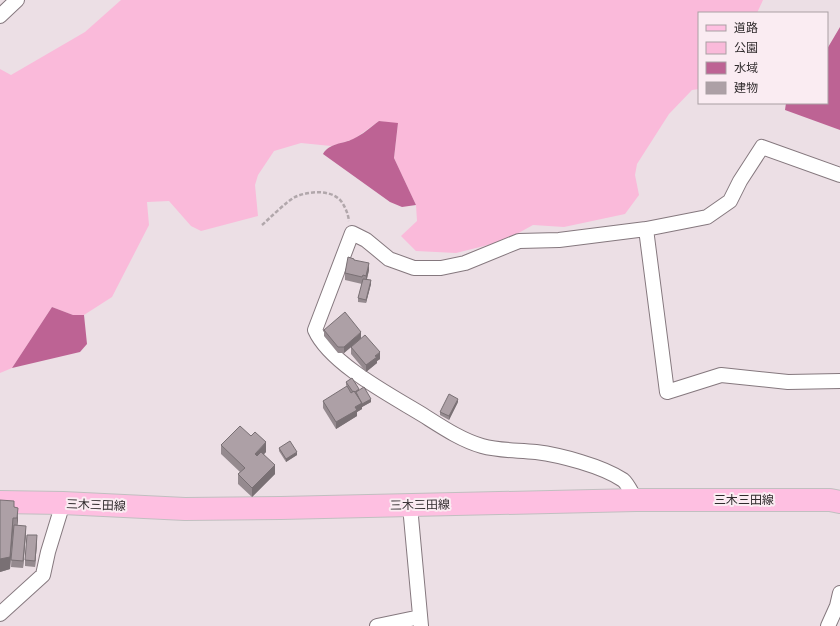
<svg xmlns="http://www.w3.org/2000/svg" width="840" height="626" viewBox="0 0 840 626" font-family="'Public Sans','Noto Sans JP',sans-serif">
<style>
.green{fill:#fabada}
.water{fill:#bd6394}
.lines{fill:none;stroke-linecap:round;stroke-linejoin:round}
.minor-casing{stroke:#85787e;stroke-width:16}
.primary-casing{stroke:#c1bfc0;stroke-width:24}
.path{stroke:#b1a7ab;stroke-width:2.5;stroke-dasharray:4 2;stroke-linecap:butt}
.minor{stroke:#fff;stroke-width:14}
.primary{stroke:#febfe1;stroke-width:22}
.wall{fill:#958a8f}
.shaded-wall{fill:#797074}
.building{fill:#ada0a6;stroke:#797074}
.labels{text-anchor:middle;stroke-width:4;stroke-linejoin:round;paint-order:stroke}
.street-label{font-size:12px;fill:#302b2d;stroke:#faecf2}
</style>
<rect width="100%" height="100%" fill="#ecdfe5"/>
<path class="green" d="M121,0h642l-6,13h-58v76l-7,1 -23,24 -32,50 -2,11 4,20 -14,19 -61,13 -31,-2 -29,16 -48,12 -40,-2 -15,-15 16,-15 -1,-16 -22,-47 4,-34 -19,-3 -25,18 -23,7 -30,-3 -27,8 -16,24 -3,10 3,31 -57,15 -10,-5 -22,-25 -22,1 2,23 -37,72 -28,18h-11l-21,-8 -40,61 -12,5v-304l11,6 74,-43z"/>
<path class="water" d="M840,27v103l-55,-20 1,-7h41v-54z
M379,121l19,2 -4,35 22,47 -14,2 -12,-5 -67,-48c6,-11 20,-10 30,-15 9,-4 18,-12 26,-18z
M52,307l21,8h11l3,29 -7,8 -68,16z"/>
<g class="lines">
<defs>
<path id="minor" d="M0,16l17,-16
M646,229l21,163 54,-17 67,7 52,-1
M636,500c-4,-6 -8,-16 -13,-20 -21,-14 -63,-25 -87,-28 -18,-2 -36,-1 -54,-6 -21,-6 -40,-19 -59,-31 -31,-19 -93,-51 -108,-85l37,-97 14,7 23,19 25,9h27l24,-5 54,-22 40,-1 87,-11 61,-12 23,-16 10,-20 22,-34 78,28
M410,506l11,120
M0,614l43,-39 5,-23 15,-49
M377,626l43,-9
M828,626l9,-20 3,-13"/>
<path id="primary" d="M0,502l63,1 122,6 96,-1 355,-8h194l10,2"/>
</defs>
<use href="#minor" class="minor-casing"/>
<use href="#primary" class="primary-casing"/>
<path class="path" d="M262,225c8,-7 25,-24 33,-28 13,-6 36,-8 46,4 5,7 7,13 8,20"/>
<use href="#minor" class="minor"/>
<use href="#primary" class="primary"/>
</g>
<path class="wall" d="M354,260l15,10 -2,9 4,5 -5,19 -8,-1v-4l4,-14 -17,-4v-7z
M324,330l37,8 19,21 -3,2v2l-11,9 -15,-18v-7l4,-3 -11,9h-6l-14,-17z
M346,382l13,8 12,12 -9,5v2l-5,3v4l-21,13 -13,-21v-7l28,-8 -5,-8z
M458,402l-9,18 -9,-5v-3z
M221,445l45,7 -2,2 11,20 -23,23 -14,-13v-10l2,-2 -19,-18z
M279,448l18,7 -11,7 -7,-11z
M0,500l14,7 4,13 -1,6 9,7 -3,35 -12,-1 2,-37 -3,39 -10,3z
M37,542l-2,25 -10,-1v-6z"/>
<path class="shaded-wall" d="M369,263v7l-3,12v-6z
M371,280v4l-5,19v-3z
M361,332v6l-17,15v-6z
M380,352v7l-3,2v2l-11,9v-7l9,-9z
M371,399v3l-9,5v-3z
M458,399v3l-9,18v-4z
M362,403v6l-5,3v4l-21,13v-7l19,-15z
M266,442v10l-11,11v-9z
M297,452v3l-11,7v-3z
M275,465v9l-23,23v-9z
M18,508v12l-1,10v-12z
M13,518v12l-3,39 -10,3v-13z
M26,526v7l-3,35v-7z
M37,535v7l-2,25v-6z"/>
<path class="building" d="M348,257l6,2v1l15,3 -3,13 -3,-1 -1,2 -17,-4z
M363,279l8,1 -5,20 -8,-2z
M345,312l16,20 -17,15h-6l-14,-17z
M365,335l15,17 -5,4 2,1 -11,8 -15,-18z
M352,378l7,11 -4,3 -1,-1 -1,1 -7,-10z
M347,386l4,7 3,-2 8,12 -7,4 2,3 -21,12 -13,-21z
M364,387l7,12 -9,5 -6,-12z
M449,394l9,5 -9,17 -9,-4z
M240,426l11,10 4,-4 11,10 -11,12 2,2 4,-4 14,13 -23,23 -14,-14 7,-6 -24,-23z
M290,441l7,11 -11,7 -7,-11z
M0,500l14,1v6l4,1 -1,10h-4l-3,39 -10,2z
M14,525l12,1 -3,35 -12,-1z
M27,535h10l-2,26 -10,-1z"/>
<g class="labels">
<g class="street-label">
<text x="744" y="504">三木三田線</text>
<text transform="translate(96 505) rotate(2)" y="4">三木三田線</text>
<text transform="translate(420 505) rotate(-1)" y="4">三木三田線</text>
</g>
</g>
<rect x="698" y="12" width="130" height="92" fill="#faecf2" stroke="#a99fa3"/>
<rect x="706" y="25" width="20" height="6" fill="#febfe1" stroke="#a99fa3"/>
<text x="734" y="32" font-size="12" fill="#302b2d">道路</text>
<rect x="706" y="42" width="20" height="12" fill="#fabada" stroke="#a99fa3"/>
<text x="734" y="52" font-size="12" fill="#302b2d">公園</text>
<rect x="706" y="62" width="20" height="12" fill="#bd6394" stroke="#a99fa3"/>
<text x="734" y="72" font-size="12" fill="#302b2d">水域</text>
<rect x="706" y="82" width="20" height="12" fill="#ada0a6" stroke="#a99fa3"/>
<text x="734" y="92" font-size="12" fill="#302b2d">建物</text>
</svg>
